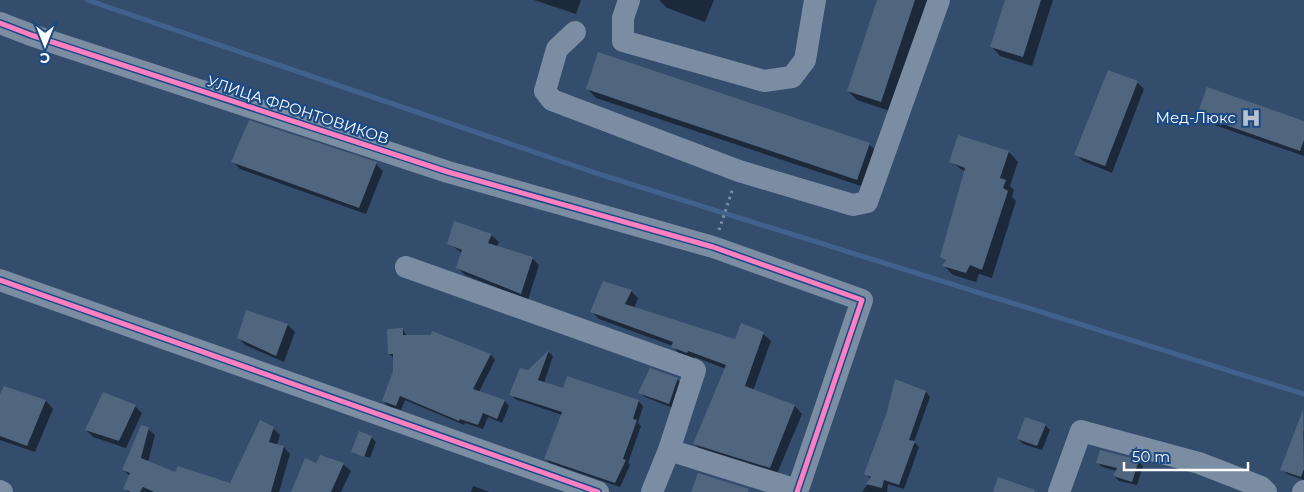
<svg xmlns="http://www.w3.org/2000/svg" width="1304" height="492" viewBox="0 0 1304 492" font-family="Montserrat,sans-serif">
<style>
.shadow{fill:#0007}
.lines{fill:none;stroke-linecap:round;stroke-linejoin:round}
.stream{stroke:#41618c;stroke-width:5}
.building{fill:#50657e}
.path{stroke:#7b8da3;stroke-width:3;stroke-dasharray:2.5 4;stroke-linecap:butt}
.minor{stroke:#7b8da3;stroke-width:22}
.cycleway-casing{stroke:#1c4a85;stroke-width:8}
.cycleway{stroke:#ff80c0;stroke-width:5}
.labels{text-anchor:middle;stroke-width:4.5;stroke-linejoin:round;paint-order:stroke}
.street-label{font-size:15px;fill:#fff;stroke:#1c4a85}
.poi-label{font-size:15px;fill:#fff;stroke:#1c4a85;text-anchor:end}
</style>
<rect width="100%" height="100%" fill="#344d6d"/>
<path class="shadow" d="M534,0h47l-5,14z
M659,0h55l-9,22 -38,-14z
M879,0h48l-37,111 -33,-11 -9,-9z
M1006,0h47l-21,66 -32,-10 -9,-10z
M1137,82l7,7 -32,84 -29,-12 -7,-7z
M587,88l282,56 9,9 -11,35 -271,-90z
M1199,115l105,7v34l-98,-34z
M959,136l50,16 9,10 -8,24 4,4 -2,7 4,4 -24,77 -13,-4 -3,8 -23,-7 -9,-9 3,-5 -5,-5 23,-84 -15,-11z
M233,162l143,2 7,7 -17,43 -126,-45z
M491,235l8,7 -2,5 35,11 7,7 -11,35 -63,-25 -7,-7 4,-15 -14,-10z
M631,291l7,7 -4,10 102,32 27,-6 8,7 -18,50 42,15 7,8 -25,60 -75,-23 -8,-8 32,-74 -31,-12 -1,3 -14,-5 -7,-9 -74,-27 -7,-7z
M246,312l42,13 7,7 -11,30 -39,-17 -7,-8z
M403,330l4,6h25l1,-3 58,22 4,5 -16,32 26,9 4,5 -7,17 -14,-6 -5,12 -18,-6 -1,2 -59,-25 -4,10 -13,-4 -5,-5 11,-30v-13l-5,-4z
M549,352l4,4 -9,27 20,7 74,11 5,5 -5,17 3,3 -13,37 2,2 -10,22 -70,-24 -5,-4 17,-44 -47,-16 -4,-5 17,-22z
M677,379l5,5 -9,24 -28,-11 -5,-4z
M5,388l41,13 7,8 -18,43 -35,-12v-43z
M926,392l4,5 -16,45 5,5 -15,42 -16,-5 -1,8h-25l9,-13 -5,-5z
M135,406l7,7 -16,35 -33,-11 -7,-7z
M1045,425l5,5 -8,20 -19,-6 -5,-5z
M273,428l7,7 -3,10 7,2 6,7 -11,38h-151l-3,-3 5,-13 -7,-6 25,-41 7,6 -7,27 28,12 55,10z
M1297,428l7,3v49l-17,-6 -5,-5z
M371,437l5,5 -6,16 -14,-5v2l-4,-4z
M320,456l24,9 7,6 -10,21h-49l24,-28z
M1138,461l5,5 -6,19 -18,-4 -5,-5 3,-5 -15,-4 -5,-5z
M473,486l16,6h-18z"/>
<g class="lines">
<path class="stream" d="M87,0l515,175 702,219"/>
</g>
<path class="building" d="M877,0h38l-34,102 -34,-11z
M1005,0h36l-18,57 -33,-10z
M598,52l272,91 -13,37 -271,-91z
M1108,70l30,11 -33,85 -31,-11z
M1207,87l97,34v19l-4,11 -103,-36z
M249,120l128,42 -18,46 -128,-46z
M958,135l51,16 -9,27 6,2 -3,8 5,3 -26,79 -12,-5 -4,8 -24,-7 4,-6 -6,-3 25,-89 -16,-6z
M454,221l38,13 -4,9 45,14 -12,37 -65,-26 6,-18 -15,-6z
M603,281l29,9 -7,14 110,35 6,-16 23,9 -19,54 50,19 -25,63 -77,-24 33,-79 -38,-14 -1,2 -16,-6 2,-5 -83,-30z
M246,310l42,14 -12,32 -39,-18z
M403,328v7h28l1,-4 59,23 -18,35 32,11 -8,19 -14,-6 -5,12 -18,-6 -1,2 -59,-25 -4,10 -14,-5 11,-30v-17h-5l-1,-25z
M549,350l-11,30 25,8 4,-12 72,24 -6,19 4,1 -14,39 3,1 -11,23 -71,-24 18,-47 -53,-17 11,-27 8,2z
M650,368l28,10 -9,26 -31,-11z
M895,379l31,12 -17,49 6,1 -16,44 -15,-5 -2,8 -16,-4 5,-7 -7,-3 23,-62z
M4,386l42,14 -19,46 -27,-10v-42z
M103,392l33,13 -17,36 -34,-11z
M1303,410l1,59 -3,8 -21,-7z
M1025,417l21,7 -9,22 -20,-7z
M260,420l14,7 -5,15 15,4 -13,46h-117l-11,-5 -3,5h-9l-8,-3 7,-16 -8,-3 19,-45 8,2 -8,31 34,14 3,-6 52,17z
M359,431l13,5 -8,21 -13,-5z
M1100,450l39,10 -7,22 -19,-6 4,-8 -21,-5z
M320,455l24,8 -13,29h-40l14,-34 11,5z
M698,473l51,16 -1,3h-57z
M998,477l37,13 -1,2h-41z"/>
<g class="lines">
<path class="path" d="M719,230l14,-42"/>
<path class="minor" d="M629,0l-6,18v23l141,40 28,-4 13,-17 10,-60
M0,23l31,12 417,137 265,75 149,53 -65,192
M575,32l-18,17 -12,42 7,9 187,71 114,34 14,-3 72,-202
M406,267l289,103 -26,80
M0,280l598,212
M0,491l2,1
M652,492l17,-42 128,40
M1059,492l22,-61 118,32 62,24 5,5
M1303,492l1,-1"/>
<defs>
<path id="cycleway" d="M0,23l31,12 417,137 265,75 149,53 -65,192
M0,280l598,212"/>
</defs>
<use href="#cycleway" class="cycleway-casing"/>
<use href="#cycleway" class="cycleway"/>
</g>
<defs>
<symbol id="hospital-bare" viewBox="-9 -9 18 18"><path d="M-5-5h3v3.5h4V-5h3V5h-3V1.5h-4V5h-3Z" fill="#b8c1cc" stroke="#1c4a85" stroke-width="2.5" paint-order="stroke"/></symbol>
</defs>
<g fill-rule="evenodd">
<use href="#hospital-bare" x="1237" y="104" width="28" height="28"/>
</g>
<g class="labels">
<g class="street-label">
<text transform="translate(298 110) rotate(18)" y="5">УЛИЦА ФРОНТОВИКОВ</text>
</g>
<g class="poi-label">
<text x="1236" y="123">Мед-Люкс</text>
</g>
</g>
<g transform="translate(45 45) rotate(180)" stroke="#1c4a85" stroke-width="4" paint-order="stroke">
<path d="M0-4L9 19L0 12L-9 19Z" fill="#ffffff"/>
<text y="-8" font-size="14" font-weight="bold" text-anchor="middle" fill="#ffffff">С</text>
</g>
<path d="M1124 462v8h124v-8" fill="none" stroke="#ffffff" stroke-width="2.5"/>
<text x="1132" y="462" font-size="15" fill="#ffffff" stroke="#1c4a85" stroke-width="4" paint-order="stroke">50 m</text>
</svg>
